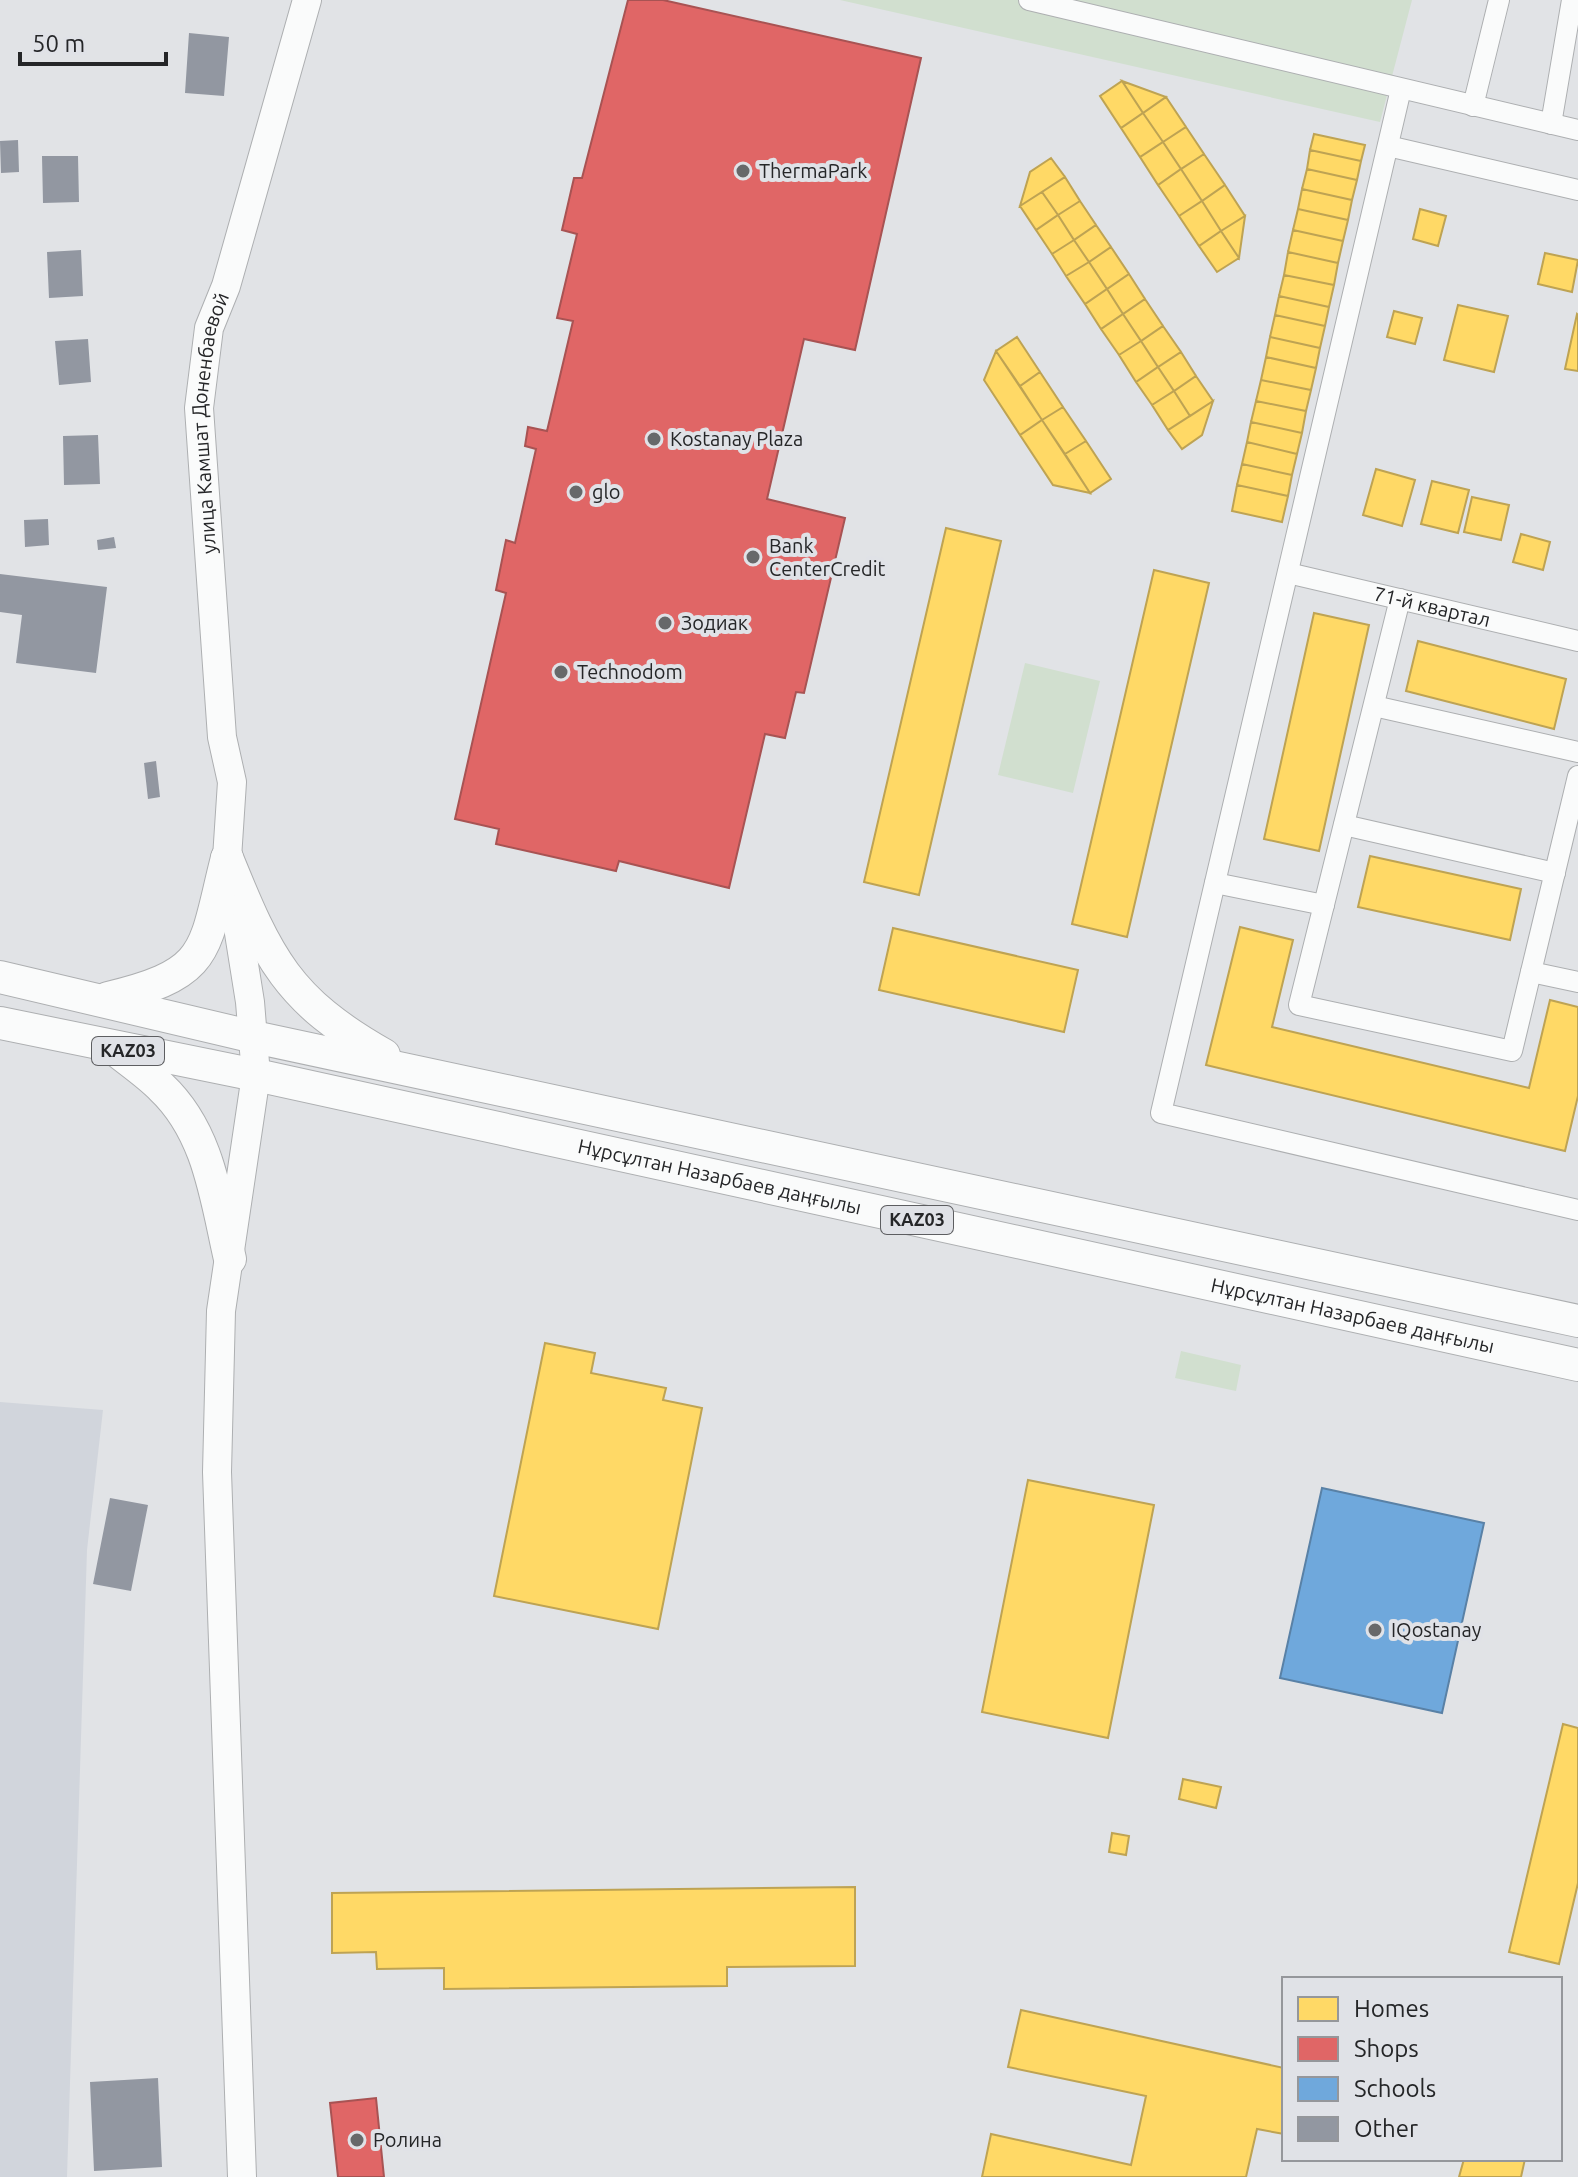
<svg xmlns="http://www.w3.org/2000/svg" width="1578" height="2177" viewBox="0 0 1578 2177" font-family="Ubuntu,sans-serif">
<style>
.built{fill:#d1d5dc}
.green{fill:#d1dfcf}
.homes{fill:#ffd966;stroke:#bea353;stroke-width:2}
.shops{fill:#e06666;stroke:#a85353;stroke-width:2}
.schools{fill:#6fa8dc;stroke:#5981a6;stroke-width:2}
.building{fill:#9297a1}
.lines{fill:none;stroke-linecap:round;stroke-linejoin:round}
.street-casing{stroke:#adafb1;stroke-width:22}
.secondary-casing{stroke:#adafb1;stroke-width:30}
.primary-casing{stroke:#adafb1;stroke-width:34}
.street{stroke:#fafbfb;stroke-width:20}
.secondary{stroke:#fafbfb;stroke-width:28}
.primary{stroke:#fafbfb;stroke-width:32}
.poi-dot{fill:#67686a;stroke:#e0e2e7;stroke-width:3}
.labels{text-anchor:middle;stroke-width:8;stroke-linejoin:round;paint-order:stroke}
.shield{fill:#e0e2e7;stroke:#5d5e61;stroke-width:2}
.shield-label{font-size:18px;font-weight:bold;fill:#252628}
.poi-label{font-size:20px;fill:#252628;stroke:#e0e2e7;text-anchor:start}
.street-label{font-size:20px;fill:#252628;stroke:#e0e2e7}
</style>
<rect width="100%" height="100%" fill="#e1e3e6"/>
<path class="built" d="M0,1402l103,8 -16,140 -20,627h-67z"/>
<path class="green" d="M840,0h572l-32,122z
M1025,663l75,18 -27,112 -75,-18z
M1181,1351l60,14 -5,26 -61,-13z"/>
<path class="homes" d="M1122,81l44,16 -23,16z
M1122,81l21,32 -22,15 -21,-32z
M1166,97l20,30 -23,15 -20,-29z
M1143,113l20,29 -23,15 -19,-29z
M1186,127l18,27 -23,15 -18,-27z
M1314,134l51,11 -4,16 -51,-11z
M1163,142l18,27 -23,16 -18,-28z
M1310,150l51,11 -4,19 -50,-11z
M1204,154l21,31 -23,16 -21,-32z
M1051,158l14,19 -45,29 10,-34z
M1181,169l21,32 -23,15 -21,-31z
M1307,169l50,11 -5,20 -50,-11z
M1065,177l15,24 -22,14 -16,-23z
M1225,185l20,31 -24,15 -19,-30z
M1302,189l50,11 -4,20 -50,-11z
M1042,192l16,23 -22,15 -16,-24z
M1080,201l16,24 -22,15 -16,-25z
M1202,201l19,30 -22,15 -20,-30z
M1298,209l50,11 -5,21 -50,-11z
M1420,209l26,7 -8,30 -25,-7z
M1058,215l16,25 -22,14 -16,-24z
M1245,216l-6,42 -18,-27z
M1096,225l15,22 -22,15 -15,-22z
M1293,230l50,11 -5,22 -50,-11z
M1221,231l18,27 -22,14 -18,-26z
M1074,240l15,22 -23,14 -14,-22z
M1111,247l18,27 -22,15 -18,-27z
M1288,252l50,11 -4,22 -50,-10z
M1545,253l33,7 -6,32 -34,-8z
M1089,262l18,27 -22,15 -19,-28z
M1129,274l16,25 -22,15 -16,-25z
M1284,275l50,10 -5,22 -50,-11z
M1107,289l16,25 -22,15 -16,-25z
M1279,296l50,11 -4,19 -50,-11z
M1145,299l18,27 -22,15 -18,-27z
M1458,305l50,11 -14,56 -50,-12z
M1394,311l28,7 -7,26 -28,-7z
M1123,314l18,27 -22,14 -18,-26z
M1577,314l1,1v56l-13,-2z
M1275,315l50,11 -5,22 -50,-11z
M1163,326l18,26 -23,15 -17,-26z
M1017,337l23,35 -20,14 -24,-35z
M1270,337l50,11 -4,20 -50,-11z
M1141,341l17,26 -22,15 -17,-27z
M996,351l46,69 -22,15 -36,-55z
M1181,352l15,24 -22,15 -16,-24z
M1266,357l50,11 -5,22 -50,-10z
M1158,367l16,24 -22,14 -16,-23z
M1040,372l23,35 -21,13 -22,-34z
M1196,376l17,25 -23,15 -16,-25z
M1261,380l50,10 -5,21 -50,-10z
M1174,391l16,25 -22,14 -16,-25z
M1213,401l-11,34 -20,14 -14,-19z
M1256,401l50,10 -4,22 -51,-11z
M1063,407l23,34 -21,13 -23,-34z
M1042,420l48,73 -37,-8 -33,-50z
M1251,422l51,11 -5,21 -50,-12z
M1086,441l25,38 -21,14 -25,-39z
M1247,442l50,12 -5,21 -50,-11z
M1242,464l50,11 -4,21 -51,-11z
M1376,469l39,11 -13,46 -39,-11z
M1432,481l37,9 -11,43 -37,-9z
M1237,485l51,11 -6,26 -50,-11z
M1472,497l37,8 -8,35 -37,-8z
M946,528l55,13 -82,354 -55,-13z
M1521,534l29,8 -7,28 -30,-8z
M1154,570l55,13 -82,354 -55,-13z
M1314,613l55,12 -50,226 -55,-12z
M1418,641l148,38 -12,50 -148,-38z
M1370,856l151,33 -11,51 -152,-33z
M1240,927l53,13 -21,87 257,61 21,-88 28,7v89l-13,55 -359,-86z
M893,928l185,42 -14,62 -185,-42z
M545,1343l50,10 -4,20 75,15 -3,12 39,8 -44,221 -164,-33z
M1028,1480l126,25 -46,233 -126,-26z
M1563,1724l15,4v155l-19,81 -50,-12z
M1183,1779l38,8 -5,21 -37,-9z
M1112,1833l17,3 -3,19 -17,-3z
M855,1887v79l-128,1v19l-283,3v-21l-67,1 -1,-17 -44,1v-60z
M1021,2010l263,58v66l-27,-5 -11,48h-264l9,-43 140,31 15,-69 -138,-29z
M1464,2159h61l-4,18h-62z"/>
<path class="shops" d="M628,0h35l258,58 -66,292 -51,-11 -37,160 78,19 -41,175 -8,-1 -11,46 -20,-4 -36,154 -110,-27 -3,10 -120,-27 3,-15 -44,-10 51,-226 -10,-3 10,-50 9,3 21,-94 -11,-3 3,-19 19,4 26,-110 -16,-3 20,-84 -15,-4 12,-52h8z
M376,2098l8,79h-46l-8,-74z"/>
<path class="schools" d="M1322,1488l162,35 -42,190 -162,-35z"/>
<path class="building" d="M189,33l40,4 -5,59 -39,-3z
M18,140l1,32 -18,1 -1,-32z
M42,156h36l1,46 -36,1z
M81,250l2,46 -34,2 -2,-46z
M88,339l3,43 -32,3 -4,-44z
M98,435l2,49 -36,1 -1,-49z
M48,519l1,26 -24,2 -1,-27z
M114,537l2,11 -18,2 -1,-10z
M0,574l107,13 -11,86 -80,-10 6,-48 -22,-3z
M156,761l4,36 -12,2 -4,-36z
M110,1498l38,7 -17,86 -38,-7z
M158,2078l4,89 -68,4 -4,-89z"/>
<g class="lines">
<defs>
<g id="street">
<path d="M1029,0l549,130"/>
<path d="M1401,89l-240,1024 417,97"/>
<path d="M1473,106l26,-106"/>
<path d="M1551,124l21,-124"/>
<path d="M1388,146l190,44"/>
<path id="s1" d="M1288,573l290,68"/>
<path d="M1400,599l-101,406 213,46 66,-275"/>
<path d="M1374,706l204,46"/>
<path d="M1344,825l211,48"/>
<path d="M1215,883l109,22"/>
<path d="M1531,972l47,10"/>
</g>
<g id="secondary">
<path id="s2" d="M242,2177l-25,-705 4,-161 35,-236 -6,-73 -23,-144 5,-76 -10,-45 -23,-329 10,-80 17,-42 81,-286"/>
</g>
<g id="primary">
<path d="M227,858c41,101 60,142 157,197"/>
<path d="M0,977l254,60 1324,284"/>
<path d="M108,998c104,-25 95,-46 119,-140"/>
<path id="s3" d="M0,1023l256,52 1322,290"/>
<path d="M117,1051c15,12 31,23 44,36 48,45 55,111 69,172"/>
</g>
</defs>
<use href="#street" class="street-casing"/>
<use href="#secondary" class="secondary-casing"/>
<use href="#primary" class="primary-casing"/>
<use href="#street" class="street"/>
<use href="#secondary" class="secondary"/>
<use href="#primary" class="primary"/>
</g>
<g class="poi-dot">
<circle cx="743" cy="171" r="8"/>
<circle cx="654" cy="439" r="8"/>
<circle cx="576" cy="492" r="8"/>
<circle cx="753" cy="557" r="8"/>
<circle cx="665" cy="623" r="8"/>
<circle cx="561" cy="672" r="8"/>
<circle cx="1375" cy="1630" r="8"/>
<circle cx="357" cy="2140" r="8"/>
</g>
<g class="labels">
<g class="shield">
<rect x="92" y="1037" width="72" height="28" rx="6"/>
<rect x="881" y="1206" width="72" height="28" rx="6"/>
</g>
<g class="shield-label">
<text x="128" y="1057">KАZ03</text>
<text x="917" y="1226">KАZ03</text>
</g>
<g class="poi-label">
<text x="759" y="178">ThermaPark</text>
<text x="670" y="446">Kostanay Plaza</text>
<text x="592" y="499">glo</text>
<text x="769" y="553">Bank<tspan x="769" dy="23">CenterCredit</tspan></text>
<text x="681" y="630">Зодиак</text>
<text x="577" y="679">Technodom</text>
<text x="1391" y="1637">IQostanay</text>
<text x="373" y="2147">Ролина</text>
</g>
<g class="street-label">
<text dy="7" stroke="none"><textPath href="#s2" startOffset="1762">улица Камшат Доненбаевой</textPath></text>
<text dy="7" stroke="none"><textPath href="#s1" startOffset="148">71-й квартал</textPath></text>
<text dy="7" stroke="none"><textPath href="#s3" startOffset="736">Нұрсұлтан Назарбаев даңғылы</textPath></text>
<text dy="7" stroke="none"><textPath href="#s3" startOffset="1384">Нұрсұлтан Назарбаев даңғылы</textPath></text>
</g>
</g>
<rect x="1282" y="1977" width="280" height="184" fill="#e0e2e7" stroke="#95979b" stroke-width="2"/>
<rect x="1298" y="1997" width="40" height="24" fill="#ffd966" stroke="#95979b" stroke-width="2"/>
<text x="1354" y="2017" font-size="24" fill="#252628">Homes</text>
<rect x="1298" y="2037" width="40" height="24" fill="#e06666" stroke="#95979b" stroke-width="2"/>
<text x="1354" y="2057" font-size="24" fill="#252628">Shops</text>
<rect x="1298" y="2077" width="40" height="24" fill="#6fa8dc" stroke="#95979b" stroke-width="2"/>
<text x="1354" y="2097" font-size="24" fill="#252628">Schools</text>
<rect x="1298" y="2117" width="40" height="24" fill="#9297a1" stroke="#95979b" stroke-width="2"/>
<text x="1354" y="2137" font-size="24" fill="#252628">Other</text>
<path d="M20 52v12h146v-12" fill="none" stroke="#252628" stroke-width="4"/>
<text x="32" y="52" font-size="24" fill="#252628" stroke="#e0e2e7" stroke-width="6" paint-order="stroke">50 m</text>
</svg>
